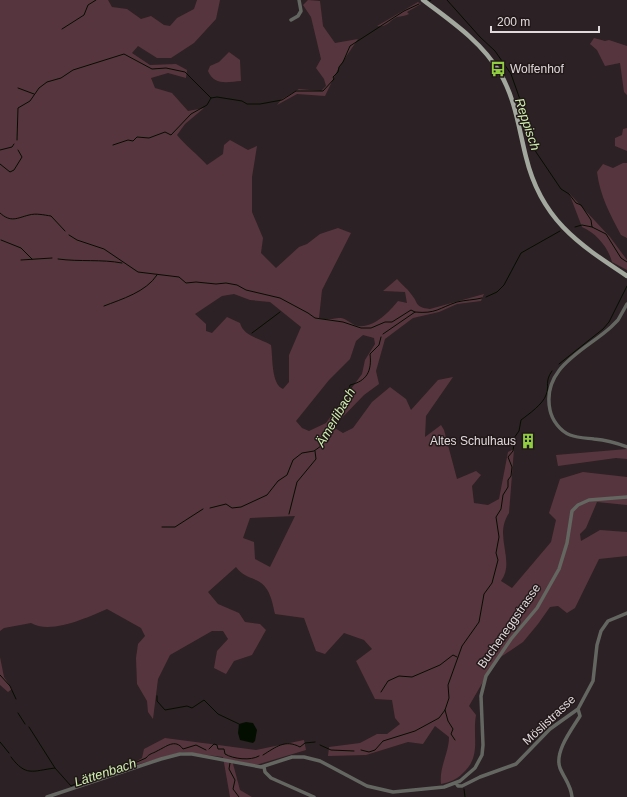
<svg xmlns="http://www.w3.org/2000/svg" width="627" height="797" viewBox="0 0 627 797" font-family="Arial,sans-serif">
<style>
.green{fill:#57353e;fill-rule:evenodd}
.water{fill:#040e00}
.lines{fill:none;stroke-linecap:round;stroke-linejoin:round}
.stream{stroke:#040e00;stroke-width:1}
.minor{stroke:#646662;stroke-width:3.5}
.major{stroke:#a3a89f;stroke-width:4.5}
.labels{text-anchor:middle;stroke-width:3;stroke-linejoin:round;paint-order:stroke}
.poi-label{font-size:12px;fill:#e1dadc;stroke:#22181a;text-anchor:start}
.street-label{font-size:12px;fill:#e1dadc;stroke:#22181a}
.water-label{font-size:13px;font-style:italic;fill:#cef0ad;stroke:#22181a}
</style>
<rect width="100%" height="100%" fill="#2c2124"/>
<path class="green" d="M0,0h108l4,7 15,2 14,10 10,-3 13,9 6,1 7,-8 17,-9 3,-9h23l-4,19 -22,24 -23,15h-14l-19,-12 -6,7 18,12 26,-1 11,6 -1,8 -18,-5 -17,5 4,10 17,5 16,18 16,-3 -19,16 -8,11c9,11 20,19 30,30l16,-11 1,-9 6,-5 18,10 9,-4 -5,31v35l11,26 -2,15 15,15 23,-21 8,-3 13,-10 18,-6 13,5 -29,57 -3,28c12,3 12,0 22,0 6,1 11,7 17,8 16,2 31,-14 40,-25l9,2 -2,-11 -22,-1 14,-12c4,5 10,9 14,15 8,9 3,13 19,15l54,-15 -3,7 -24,3 -18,8 -26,6 -28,21 -9,32 3,13 -15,11 -31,32 10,6 10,-5 19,-26 18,-15 16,12 5,11 27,-30 15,-3 -27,39 -1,21 16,-12 3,5 13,49 19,-8 5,4 -9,11 2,17 14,2 11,-6 9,-47 6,-3 -5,64c-16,24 7,47 -8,68l11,7 39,-46 5,-22 -7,-7 11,-34 23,-7 44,5v28l-30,-3 -11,26 -6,6 1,7 19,-11 27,2v24l-28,3 -24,49 -8,5 -9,-7 -8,1 -12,17 -15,18 -28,19 -26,45 7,9c-4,22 6,41 -13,58 -7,7 -13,9 -22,11 -2,-17 8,-31 8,-47l-14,-11 -12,18 -15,-2 -42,13 -38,1 1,-9 31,-4 17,-9h10l13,-10 -5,-6 -3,-18 -17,-1 -19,-38 16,-12 -8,-9 -20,-7 -19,21 -9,-3 -12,-33 -29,-4c-3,-13 -5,-28 -19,-34 -9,-4 -14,-5 -20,-13l-28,25 10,12 21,9 6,9 15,2 6,6 -14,25 -18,6 -8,13 -12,-6 3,-17 11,-12 -5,-8h-11l-42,24 -12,24 -5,40 -5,-7 -1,-11 -10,-17 -1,-26 2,-14 7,-8 -4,-8 -34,-19c-19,8 -56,26 -76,14l-27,5 -4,3zM234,294l16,6 20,2 31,25 -12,28v27l-6,7c-12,-5 -10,-31 -12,-44 -11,-7 -27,-8 -31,-22l-13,-6 -15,16 -6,-2v-7l-11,-10 27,-18zM363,335l11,3 1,6 -10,16 -3,14 -36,49 -17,8 -7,-3 -6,-7 33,-41 21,-21 6,-18zM295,516l-25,51 -15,-8 -1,-17 -11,-4 7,-20z
M308,0l12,1 3,25 12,17 23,-4 -19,28 -14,29 -28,-2 -20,11 5,-6 17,-10 22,2 5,-5 -2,-7 -8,-11 5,-9 -10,-42 -8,-12z
M418,2l3,2 -14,8 2,2c-4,2 -8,2 -12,3 -7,3 -10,11 -20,9z
M594,38l11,3 4,-1 18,6v49l-3,-3 -4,-29 -15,3 -8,-16 -7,-6z
M229,52l11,8 1,21c-13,1 -27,5 -33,-10l2,-5 9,-4z
M627,128v23l-12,-5v-8l7,-3 1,-6z
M623,163h4v75l-6,-3c-11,-21 -21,-39 -24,-63l6,-8 10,4z
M569,193l41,44 17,23v10l-15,-8c-4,-15 -16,-29 -30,-35z
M627,449v10l-11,-1 -58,8 -2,-11z
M0,657l4,20 8,12 -4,3 -8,-7z
M165,738l91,12 48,-10 2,10 -50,15 -24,-5 8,30 12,7h-22l-7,-40 -41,-5 -50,14v-2l10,-6 2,-9z"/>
<path class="water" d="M246,722l7,1 4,7 -2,11 -2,2 -13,-3 -2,-7 1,-9z"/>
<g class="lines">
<path class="stream" d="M447,0l33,37 15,14 16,23 12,34 7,31 6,13 25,37 8,5 7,9 5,2 10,15 1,7 14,7 15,24 6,4
M429,1l2,-1
M62,29l22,-14 4,-10 8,-5
M18,88l16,6
M17,140l1,-32 12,-7 9,-13 8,-6 14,-4 12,-8 51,-16 28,15 14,-1 19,4 26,26 6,-1 25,4 5,3h13l22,-4 14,-9h27l11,-12 -1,-2 5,-5 1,-5 4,-5 7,-16 54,-35 15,-7
M113,145l15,-5 5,1 4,-4 12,1 16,-6 6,3 20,-21 16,-9 4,-7
M0,150l12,-3 2,-3
M0,164l10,8 4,-2 8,-13 -4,-7
M0,213c11,10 17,5 29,2 7,-2 15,0 22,1l14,15
M575,227l7,-2 10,2
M69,235l8,5 27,9 34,23 41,5 7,6 10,-1 20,2 10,-1 11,2 9,5 34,8 28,15 7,5 28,4 18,6h10l14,-6h7l19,-12 4,2
M1,240l20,8 11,11
M58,259c22,3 43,0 64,4
M21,260l31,-2
M486,297l11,-5 7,-7 17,-32 39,-22
M104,306c18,-7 42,-14 53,-31
M252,333l28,-21
M383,334l32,-22c21,2 24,-4 42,-10 8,-2 17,-2 25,-4
M559,364l44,-35 6,-7 18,-36
M514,438l5,-7 2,-11c8,-6 22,-16 25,-25 4,-9 -2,-13 6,-24
M210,508l16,-4 6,4 9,-1 26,-12 11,-14 9,-6 6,-15 9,-7 12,-2 7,-5 17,-37 9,-12 3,-12c17,-4 22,-14 20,-31l9,-9 2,-8
M289,514l8,-32 19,-23 -1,-8
M162,527h13l28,-18
M0,675l10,11 6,13
M381,692l7,-11 11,-5 13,1 28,-12 13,-10 4,2
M157,696v5l8,9 22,-4 5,2 12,-8 14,14 21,10
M445,710l3,11 5,8 -2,5 4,6
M18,713l7,11
M29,727l26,41
M0,742l9,11
M320,745l11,5 23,1
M209,749l5,-5 3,1 1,4h6l1,5c8,5 26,7 34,2
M361,750l8,2 6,-2 8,-9 32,-10 24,-13 6,-8 4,-12 -1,-13 14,-39 17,-24 5,-28 8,-11 6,-23 -2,-7 3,-16 -3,-20 5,-8 2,-14 5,-8v-7l3,-4 1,-9 -4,-10 5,-6 1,-7
M263,755c13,-8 22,-16 37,-8l5,-4 10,-1
M11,757c15,20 21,14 44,11l16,18 21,-10 29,-7 25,-11c4,-5 6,-4 11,-7 9,-4 18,-13 26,-2l13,-4 10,5
M230,763l-1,6 6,11 -2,9 6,8
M464,789l1,8"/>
<path class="minor" d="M291,20l7,-4 3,-5 -2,-11
M627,304l-9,16 -7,7c-25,23 -70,40 -61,83 2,10 10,21 20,25 8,3 16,3 24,4 11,1 23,4 33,8
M264,767l1,5 6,6 43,19
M456,783l2,3h4l18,-9 36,-13 34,-35 28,-20 15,-28 4,-36 4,-14 7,-10 19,-8
M47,797l114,-38 19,-5h12l69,13 31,-10h12l16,4 47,25 26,6 51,-5 16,-6 15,-13 7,-13 1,-10 -2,-49 5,-20 25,-37 26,-31 22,-39 8,-26 5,-32 6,-6 11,-5 38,-3
M572,797c-1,-12 -8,-19 -12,-29 -6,-16 12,-39 20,-52l-2,-7"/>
<path class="major" d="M423,0c28,21 59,42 77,73 15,25 19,56 26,84 15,62 51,86 101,119"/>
</g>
<defs>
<symbol id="bus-bare" viewBox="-9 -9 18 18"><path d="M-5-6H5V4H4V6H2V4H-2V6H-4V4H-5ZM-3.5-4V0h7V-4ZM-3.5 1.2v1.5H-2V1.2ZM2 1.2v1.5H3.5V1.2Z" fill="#90cd41" stroke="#22181a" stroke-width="2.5" paint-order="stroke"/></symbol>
<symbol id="building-bare" viewBox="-9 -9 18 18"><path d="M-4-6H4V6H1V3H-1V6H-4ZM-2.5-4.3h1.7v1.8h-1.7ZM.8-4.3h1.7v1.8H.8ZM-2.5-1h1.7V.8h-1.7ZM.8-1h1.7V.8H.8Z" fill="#90cd41" stroke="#22181a" stroke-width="2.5" paint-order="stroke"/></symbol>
</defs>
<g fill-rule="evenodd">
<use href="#bus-bare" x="487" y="58" width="22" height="22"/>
<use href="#building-bare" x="517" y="430" width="22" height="22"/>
</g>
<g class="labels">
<g class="poi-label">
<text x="510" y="73">Wolfenhof</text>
<text x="516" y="445" text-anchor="end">Altes Schulhaus</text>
</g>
<g class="street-label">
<text transform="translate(509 626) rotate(-55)" y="4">Bucheneggstrasse</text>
<text transform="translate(549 720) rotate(-43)" y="4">Möslistrasse</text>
</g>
<g class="water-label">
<text transform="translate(528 124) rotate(72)" y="5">Reppisch</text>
<text transform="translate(335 417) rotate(-60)" y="5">Ämerlibach</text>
<text transform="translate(105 772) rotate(-18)" y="5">Lättenbach</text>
</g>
</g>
<path d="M491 26v6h108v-6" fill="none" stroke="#e1dadc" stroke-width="2"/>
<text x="497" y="26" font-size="12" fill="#e1dadc" stroke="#22181a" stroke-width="3" paint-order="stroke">200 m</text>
</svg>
